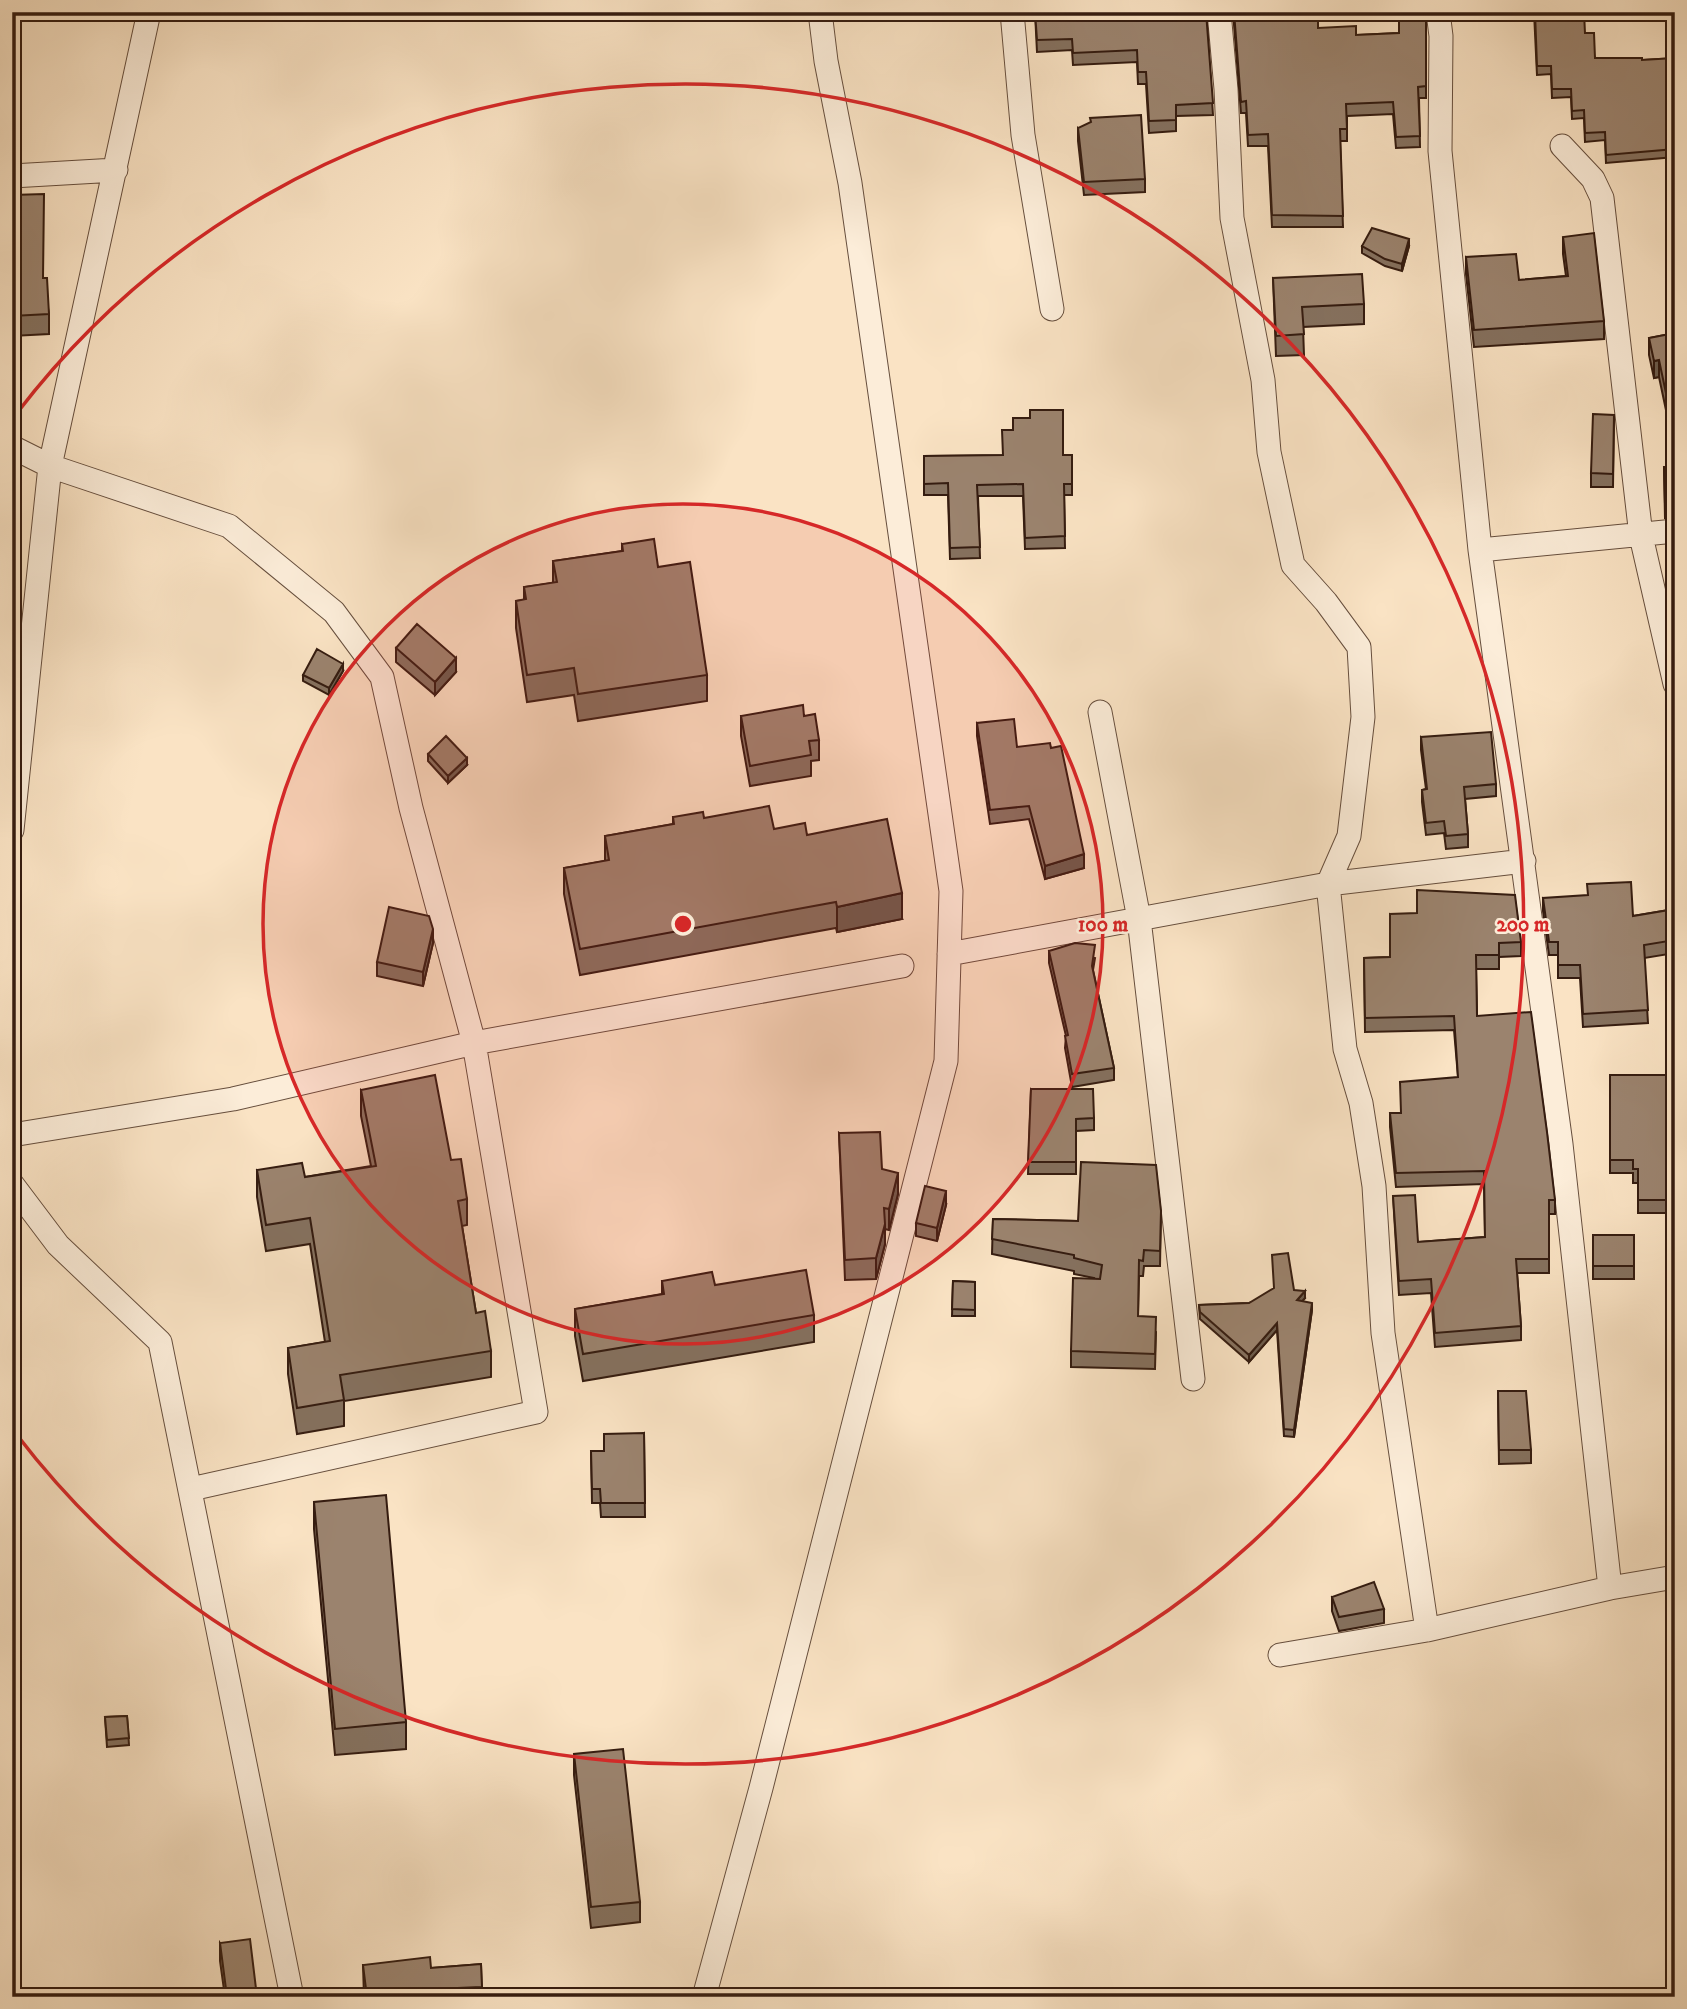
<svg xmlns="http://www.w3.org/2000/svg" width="1687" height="2009" viewBox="0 0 1687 2009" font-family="'IM FELL DW Pica',serif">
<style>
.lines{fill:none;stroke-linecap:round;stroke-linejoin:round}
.street-casing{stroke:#664e3d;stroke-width:25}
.street{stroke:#fcedd9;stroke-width:23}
.wall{fill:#85715f;stroke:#351c10;stroke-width:2}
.shaded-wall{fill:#6c5c4d;stroke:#351c10;stroke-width:2}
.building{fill:#9b836e;stroke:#351c10;stroke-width:2}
.ring{fill:none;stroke:#d62828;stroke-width:3.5}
.centre{fill:#d62828;stroke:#fcedd9;stroke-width:3.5}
.ring-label{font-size:21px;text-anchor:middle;font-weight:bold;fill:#d62828;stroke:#fcedd9;stroke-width:5;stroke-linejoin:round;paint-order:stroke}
</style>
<rect width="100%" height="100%" fill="#fae3c4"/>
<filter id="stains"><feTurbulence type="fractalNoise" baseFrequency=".00286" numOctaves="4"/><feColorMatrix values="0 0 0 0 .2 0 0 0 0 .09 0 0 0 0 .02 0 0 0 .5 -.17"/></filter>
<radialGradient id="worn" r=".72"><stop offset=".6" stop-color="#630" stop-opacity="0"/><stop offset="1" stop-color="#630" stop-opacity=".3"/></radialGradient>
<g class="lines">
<defs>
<path id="street" d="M1012,12l11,123 29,174
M1219,12l7,77 6,129 31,162 6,72 24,113 33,37 33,45 4,70 -14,119 -21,48 17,165 16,54 13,83 9,147 44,297
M1438,12l3,24 -1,115 40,399 81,594 49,444
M1562,146l31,33 9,19 39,338 34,148
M12,176l104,-6
M12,447l38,19 179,60 105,86 48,65 29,131 63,235 -241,56 -221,36
M1480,550l195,-19
M1100,712l39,207 54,460
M12,830l38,-364 99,-454
M949,954l379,-70 196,-23
M12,1184l46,61 102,97 132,655
M191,1489l345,-77 -62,-369 428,-77
M1280,1655l147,-25 183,-42 65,-11
M704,1997l57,-209 185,-727 5,-170 -101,-708 -24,-122 -6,-49"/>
</defs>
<use href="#street" class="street-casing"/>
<use href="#street" class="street"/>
</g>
<path class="wall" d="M1035,12h171l7,103 -37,1v15l-27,2 -3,-49h-8l-1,-22 -64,3 -1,-15 -35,2z
M1233,12h65l1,9 19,7 38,7 43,-2 27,-15v80h-7l1,49 -24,1 -3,-34 -46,2v25h-7l3,86h-71l-4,-81h-20l-2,-33h-5z
M1534,12l51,21 10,25 47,2 33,-2v99l-69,6 -1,-23 -20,2 -1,-24 -12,1 -1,-22 -19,1 -1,-24 -14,1z
M1666,12h9v9h-9z
M1078,128l67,51v13l-61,3 -6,-54z
M12,195l31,83 6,36v20l-37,2z
M1563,237l41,84v18l-130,8 -8,-73v-17l53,23 47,-4 -3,-22z
M1362,246h47l-7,25 -17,-5 -23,-13z
M1273,278l91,26v20l-61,3 1,28 -28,1z
M1675,333v81l-8,1 -8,-38 -5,1 -5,-23v-17z
M1614,415l-1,72h-22v-14z
M1063,455l9,29v11h-8l1,53 -40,1 -2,-53h-45l2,62 -30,1 -2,-64h-24v-39z
M1664,467h11v52l-10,-1z
M622,544l36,23 49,108v26l-129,20 -4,-26 -47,7 -11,-74v-27l8,-1v-13l29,-4v-22l69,-10z
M396,648l60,24 -21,23 -39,-33z
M343,671l-14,24 -26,-14v-6z
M741,716h63l15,24v20l-8,1v15l-61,10 -9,-50z
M977,723l40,24 34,1 33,120 -39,11 -16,-60 -39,5 -13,-88z
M1421,737l75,47v12l-31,3 3,35v13l-22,2 -2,-16 -18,2 -4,-33v-12l4,-1 -5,-39z
M428,754l39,11 -19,18 -20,-22z
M673,817l31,1 103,17 95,84 -65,13 -1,-4 -256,47 -16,-81v-26l41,-7v-25l68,-12z
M1543,898l90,18 42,-7v44l-31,5 4,65 -65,4 -3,-49h-22v-23h-9l-6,-44z
M1390,914l131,28v14l-22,1v12h-23l1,47 78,184v14h-6v59h-32l4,53v14l-86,7 -4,-54 -32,2 -6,-99 25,46 67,-5 -1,-53 -88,3 -6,-60v-14h10l58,-36 -4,-47 -89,2 -1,-74 26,-1z
M433,943l-10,43 -46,-10v-14z
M1049,951l46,7 -2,12 21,98v12l-42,7 -7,-39 1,-12 -17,-73z
M1675,1071v142h-37v-30h-5v-10h-23v-98h57z
M1031,1089l63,29v12l-18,1v43h-48z
M361,1090l90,70 16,39v26l-5,1 14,87 15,38v26l-147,24v25l-47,8 -9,-60v-26l37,-6 -15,-98 -44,7 -9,-54v-27l48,7 66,-11 -10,-50z
M839,1133l43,36 16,25 -9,36 -4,-1v15l-9,35 -31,1z
M946,1205l-9,36 -21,-5v-13z
M1161,1211l-1,55h-16l-1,10h-4l-1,40 18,16 -1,37 -84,-2v-16l23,-73 -20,-4v-3l-82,-17 1,-35 85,2z
M1593,1235h41v44h-41z
M662,1281l53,4 99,30v27l-231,39 -8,-45v-27l87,-15z
M953,1281l22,1v34h-23z
M1294,1290l11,8 -3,3 10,9 -18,127 -10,-1 -7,-106 -28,32 -49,-43 -1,-14 50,-2z
M1498,1391l33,59v13l-32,1z
M644,1433l1,84h-44l-1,-14h-8l-1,-52h13z
M314,1502l92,220v27l-71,6 -21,-226z
M1332,1597l52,12v14l-45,8 -7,-20z
M127,1716l2,29 -22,2 -2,-30z
M574,1754l66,148v20l-49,6 -17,-153z
M220,1943l37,54h-32l-5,-36z
M481,1964l1,33h-118l-1,-32 68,3z"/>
<path class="shaded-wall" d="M1409,239v7l-7,25v-7z
M1659,360v17l-5,1v-17z
M456,658v14l-21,23v-13z
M343,664v7l-14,24v-7z
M467,758v7l-19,18v-7z
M1084,854v14l-39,11v-13z
M902,893v26l-65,13v-25z
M433,929v14l-10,43v-14z
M898,1173v21l-9,36v-21z
M946,1191v14l-9,36v-13z
M885,1224v20l-9,35v-21z
M1305,1291v7l-8,9v-7z
M1312,1303v7l-18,127v-7z
M1277,1323v7l-28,32v-7z"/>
<path class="building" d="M1035,12h171l7,91 -37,2v15l-27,1 -3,-49h-8l-1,-22 -64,3 -1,-14 -35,1z
M1234,12h64l1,9 19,-1v8l38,-2v9l43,-2v-14l27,-1v68l-8,1 2,49 -24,1 -3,-35 -47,2 1,25h-7l3,87 -71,-1 -4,-81 -20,1 -2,-34 -5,1z
M1535,12h49l1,21h9l1,25h47v2l33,-2v91l-69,6 -1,-23 -20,1 -1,-23 -12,1 -1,-22h-19l-1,-23h-14z
M1141,115l4,64 -61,3 -6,-54 13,-6 -1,-4z
M44,194l-1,84h4l2,36 -37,2v-121z
M1372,228l37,11 -7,25 -17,-5 -23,-13z
M1594,233l10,88 -130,9 -8,-73 50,-3 3,26 49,-4 -5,-39z
M1362,274l2,30 -62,3 2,27 -28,2 -3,-58z
M1675,333v64l-8,1 -8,-38 -5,1 -5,-23z
M1030,410h33v45h9v29h-8l1,52 -40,2 -2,-54 -46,1 3,62 -30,1 -2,-65 -24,1v-28l79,-1 -1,-25h11v-12h17z
M1593,414l21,1 -1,59 -22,-1z
M1664,467h11v38l-10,-1z
M654,539l4,28 32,-5 17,113 -129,19 -4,-26 -47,7 -11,-74 10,-2 -2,-12 33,-5 -4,-21 70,-10 -1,-7z
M417,624l39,34 -21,24 -39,-34z
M317,649l26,15 -14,24 -26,-13z
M803,705l1,11 11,-2 4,26 -10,1 2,14 -61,11 -9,-50z
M1014,719l3,28 33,-4 1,5 10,-2 23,108 -39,12 -16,-60 -39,4 -13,-87z
M1491,732l5,52 -32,3 4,47 -22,2 -2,-15 -18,2 -4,-33 5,-1 -6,-52z
M446,736l21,22 -19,18 -20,-22z
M769,806l5,23 31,-6 2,12 80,-16 15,74 -65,14 -1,-5 -256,47 -16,-81 45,-8 -4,-24 69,-12 -1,-7 30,-5 1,6z
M1631,882l2,34 42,-7v31l-31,5 4,65 -65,4 -3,-49h-22v-23h-9l-6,-44 45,-3 -1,-11z
M1417,890l98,5 6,47 -22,1v12h-23l1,61 54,-4 16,120 8,68h-6v59h-33l5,67 -86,7 -4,-54 -32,2 -6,-85 22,-1 3,47 67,-5 -1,-66 -88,2 -6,-60h11l-1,-31 58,-5 -4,-61 -89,2 -1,-60 26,-1v-43l27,-1z
M389,907l40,9 4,13 -10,43 -46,-10z
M1075,943l20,2 -3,21 22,102 -42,6 -7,-38 3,-1 -19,-84z
M1667,1071h8v129h-37v-31h-5v-9h-23v-85h57z
M435,1075l16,85 10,-1 6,40 -9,2 18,112 9,-2 6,40 -151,24 4,25 -47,8 -9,-60 42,-7 -20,-123 -44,7 -9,-55 45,-7 3,14 71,-11 -15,-76z
M1031,1089h62l1,29 -18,1v43h-48z
M880,1132l2,37 16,4 -9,36 -5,-1 1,16 -9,34 -31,2 -6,-127z
M1081,1162l75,3 5,46 -1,40 -16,-1 -1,11 -4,-1 -1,56 18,1 -1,37 -84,-3 2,-73 27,1 2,-14 -28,-7v-3l-82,-16 1,-20 85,2z
M925,1186l21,5 -9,37 -21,-5z
M1593,1235h41v31h-41z
M1288,1253l6,37 11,1 -8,9 15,3 -18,127 -10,-1 -7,-106 -28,32 -49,-43 -1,-7 50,-2 25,-15 -2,-33z
M806,1270l8,45 -231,39 -8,-45 89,-15 -2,-13 50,-9 3,13z
M953,1281l22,1v28l-23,-1z
M1498,1391h28l5,59h-32z
M644,1433l1,70h-44l-1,-14h-8l-1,-38h13v-17z
M386,1495l20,227 -71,7 -21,-227z
M1374,1582l10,27 -45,8 -7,-20z
M127,1716l2,22 -22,2 -2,-23z
M623,1749l17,153 -49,5 -17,-153z
M250,1939l7,58h-30l-7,-54z
M430,1957l1,11 50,-4 1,23 -48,2 1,8h-68l-4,-32z
M1675,1957v31h-2l-1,-30z"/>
<circle cx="683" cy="924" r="420" fill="#d62828" fill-opacity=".12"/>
<g class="ring">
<circle cx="683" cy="924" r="420"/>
<path d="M17 413A840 840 0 1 1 17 1435"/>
</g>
<circle cx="683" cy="924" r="10" class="centre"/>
<g class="ring-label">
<text x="1103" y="931">100 m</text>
<text x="1523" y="931">200 m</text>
</g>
<rect width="1687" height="2009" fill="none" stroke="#fae3c4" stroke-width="42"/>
<rect x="14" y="14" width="1659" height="1981" fill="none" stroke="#351c10" stroke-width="3.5"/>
<rect x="21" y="21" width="1645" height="1967" fill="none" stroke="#351c10" stroke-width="2"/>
<rect width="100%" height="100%" filter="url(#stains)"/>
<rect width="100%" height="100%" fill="url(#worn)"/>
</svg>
